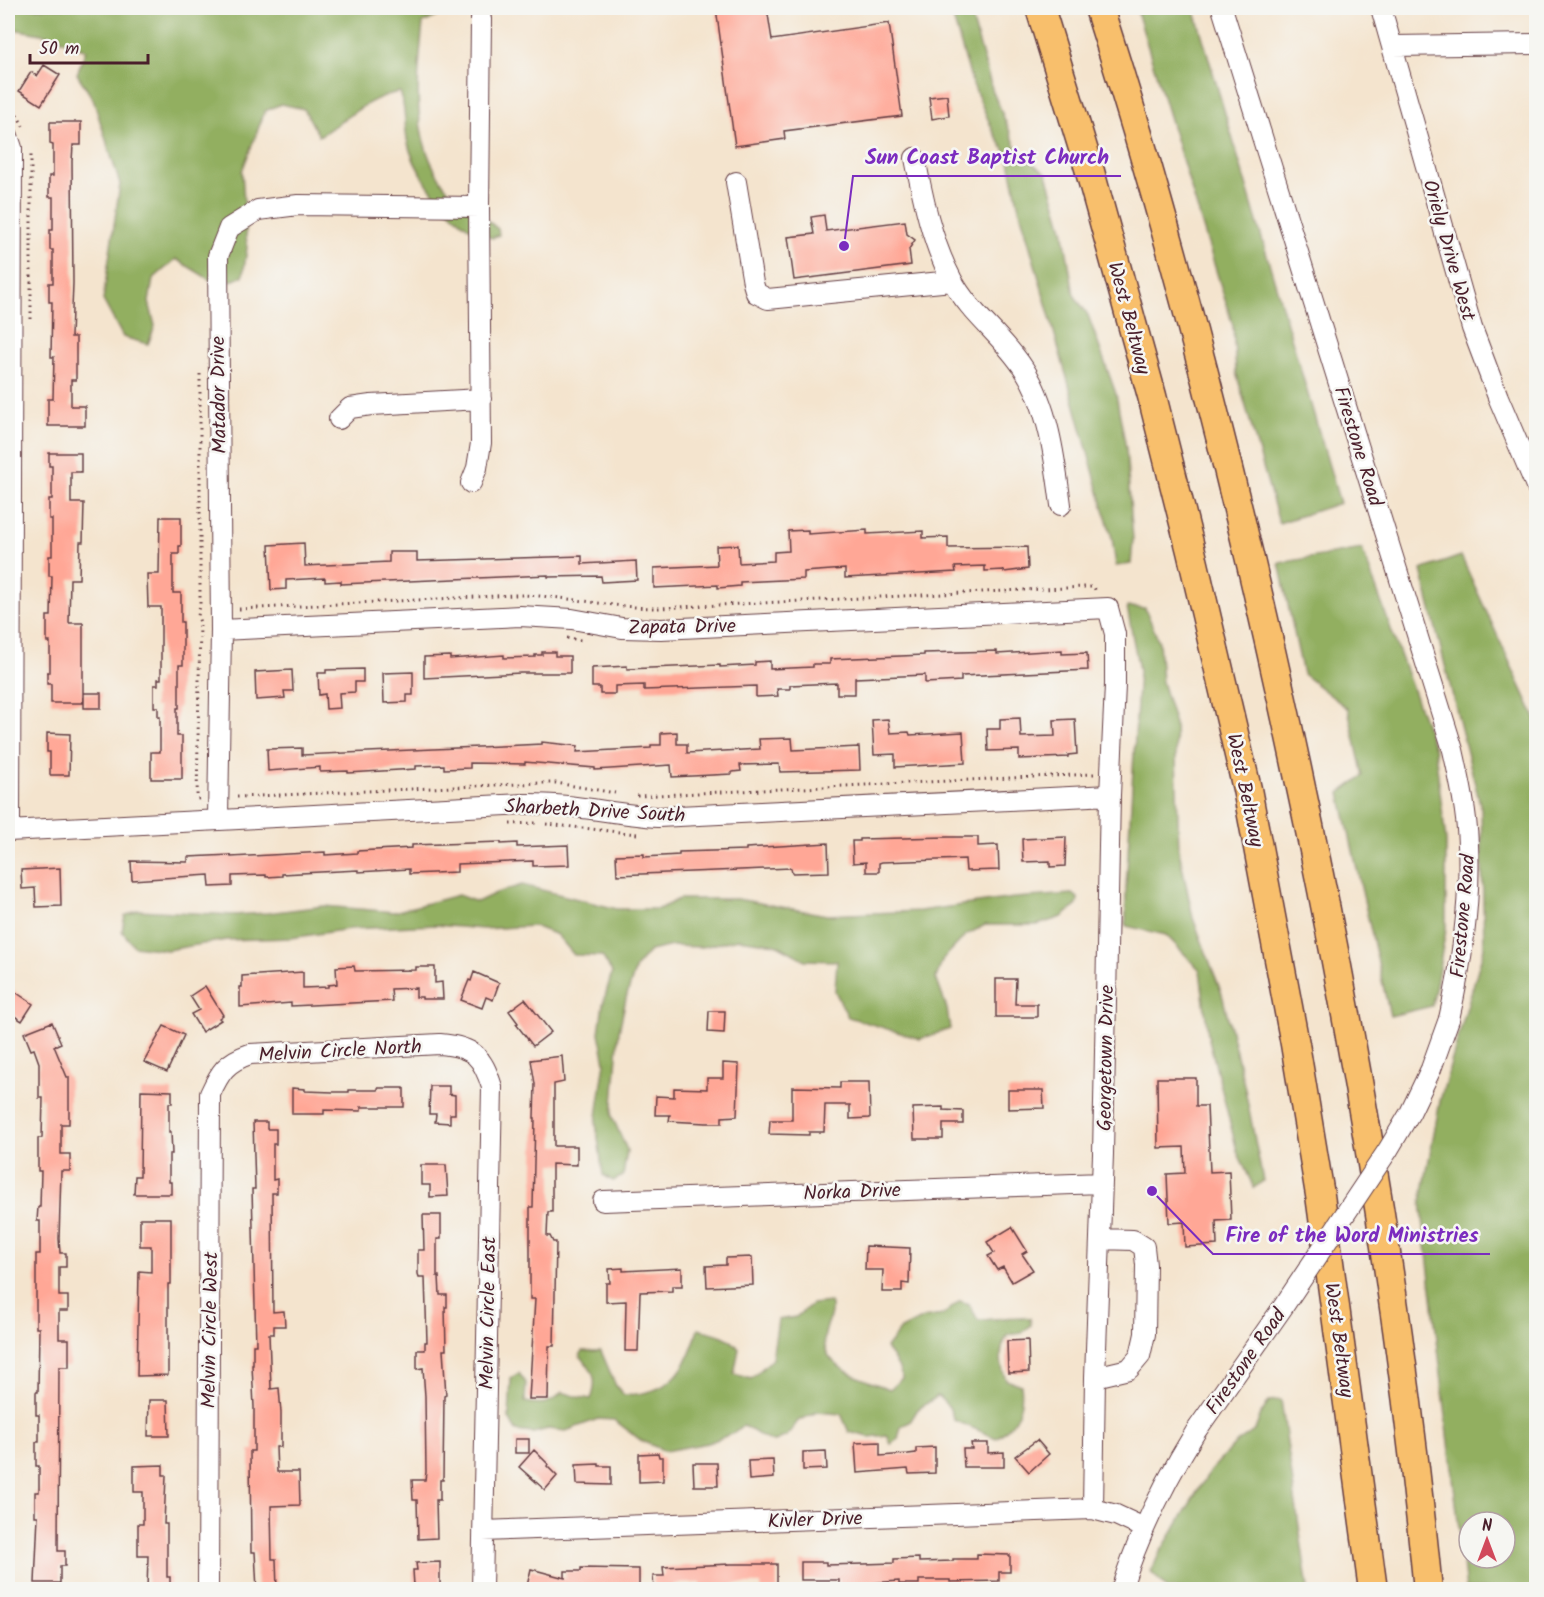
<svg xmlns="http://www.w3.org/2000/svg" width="1544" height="1597" viewBox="0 0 1544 1597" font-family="Kalam,sans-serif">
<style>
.forest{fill:#92af61;stroke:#6e6746;stroke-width:1.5;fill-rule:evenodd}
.building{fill:#ffa796}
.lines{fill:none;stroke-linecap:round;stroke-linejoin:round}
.minor-casing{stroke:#643d43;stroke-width:22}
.highway-casing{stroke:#643d43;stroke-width:31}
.path{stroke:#643d43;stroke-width:3;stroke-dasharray:1.5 4.5;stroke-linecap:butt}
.minor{stroke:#fff;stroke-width:20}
.highway{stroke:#f8bf6c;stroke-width:28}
.minor-bridge-casing{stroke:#643d43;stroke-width:22;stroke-linecap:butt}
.minor-bridge{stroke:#fff;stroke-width:20}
.labels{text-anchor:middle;stroke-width:5;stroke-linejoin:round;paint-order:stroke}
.street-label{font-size:20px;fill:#4a1f2b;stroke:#f6f6f2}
.leader{fill:none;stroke:#7b2cbf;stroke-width:2}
.callout-dot{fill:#7b2cbf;stroke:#f6f6f2;stroke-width:2}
.callout-label{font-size:21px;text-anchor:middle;font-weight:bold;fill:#7b2cbf;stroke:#f6f6f2;stroke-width:5;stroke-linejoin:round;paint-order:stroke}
</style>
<rect width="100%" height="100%" fill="#f6f6f2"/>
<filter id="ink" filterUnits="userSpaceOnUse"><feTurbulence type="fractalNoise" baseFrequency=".0167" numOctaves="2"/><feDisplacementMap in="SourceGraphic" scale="12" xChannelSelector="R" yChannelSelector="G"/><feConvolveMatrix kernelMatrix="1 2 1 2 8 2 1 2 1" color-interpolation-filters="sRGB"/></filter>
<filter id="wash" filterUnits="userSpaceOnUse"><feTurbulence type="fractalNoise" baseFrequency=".008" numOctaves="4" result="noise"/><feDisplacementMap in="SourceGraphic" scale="24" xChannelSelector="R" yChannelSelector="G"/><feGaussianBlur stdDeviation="1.35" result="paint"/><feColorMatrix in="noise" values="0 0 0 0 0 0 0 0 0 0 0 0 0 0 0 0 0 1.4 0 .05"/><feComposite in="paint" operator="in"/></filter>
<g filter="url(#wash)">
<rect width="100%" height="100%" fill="#f4e4ce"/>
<path class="forest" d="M8,8h461l-20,3 -26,12c-7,69 -15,137 44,186 3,3 8,4 12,7 7,3 13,8 19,13l1,6 -7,3c-8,-3 -18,-6 -25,-12 -26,-19 -54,-55 -60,-87 -3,-16 -1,-31 -7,-47 -32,5 -54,28 -81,44l-15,-27 -23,-5 -16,7 -23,60 5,77 -4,28 -23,10 -44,-27 -23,20 -4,23 6,24 -7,18 -25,-7 -20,-37 17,-116 -27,-85 -16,-25 9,-24 -34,-14 -44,-8z
M950,8h19l24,84 26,61 28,21 16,55 11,66 14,20 28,79 10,54 7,92 -2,24 -15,2 -4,-28 -94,-334 -10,-48 -15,-25 -21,-49z
M1136,8h58l146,495 -61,20 -43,-151 -3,-46z
M1362,549l73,202 11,90v89l-14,76 -42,10 -50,-223 23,-17 -15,-67 -45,-35 -24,-111z
M1461,556l75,164v869h-70l-45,-387 19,-101 44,-153 -3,-140 -60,-238zM1469,1522h36v36h-36z
M1127,607l18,1 14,34 3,40 13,42 4,127 14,67 29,76 23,95 18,92 -9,7 -17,-37 -29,-116 -8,-65 -34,-35 -40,-9v-39l13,-217z
M522,885l95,24h42l20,-10h58l90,16 93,-4 94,-13 59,-4 5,4 -1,7 -15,12 -25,8h-52l-19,10 -23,24 -7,19 11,31 3,20 -30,10 -72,-22 -13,-26 2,-30 -32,-1 -29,-16 -38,-5 -36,8 -30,-1 -22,5 -14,16 -10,31 -7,33 -7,85 15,34 -4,26 -10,5 -10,-6 -7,-52 9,-61 -6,-29 4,-29 9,-32 -10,-16 -28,-1 -17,-20 -23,-9 -51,3 -47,-4 -87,4 -58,9 -65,2 -59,10 -33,-4 -12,-15 3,-15 13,-6 95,5 34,-2 57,-7 70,6 64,-17 19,7 19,-9z
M960,1301l9,3 9,16c14,0 40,-5 52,-2l1,7 -9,8 -14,2c-10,14 -8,30 -2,45l15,5c3,22 -5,41 -25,53l-42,-18 -5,-13 -11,-11 -20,13 -8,13 -9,4 -3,13 -7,5 -4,-9 -18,2 -20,-5 -8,-18 -24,-2 -19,9 -11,15 -14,6c-12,-4 -19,-12 -30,-16l-12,8 -23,9 -43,8 -23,-10 -28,-21 -16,-1 -32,12 -18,-2 -15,4 -17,-2 -7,-13 2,-40 8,-5 7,10 -1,19c16,3 26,3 37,-10l16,5 13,2c7,-18 3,-29 -11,-42l2,-6h19l15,35 8,9c46,-1 63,-23 74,-66 16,4 31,6 41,20l-5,25 17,5 21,-20 6,-39 18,-3 16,-13 18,-2c4,10 -3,21 -5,32 -7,34 41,46 65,55l12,-11 -4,-12 -12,-18 15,-19 22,-11 20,-3z
M1281,1400l27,189h-140l-17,-17 8,-18 51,-83 25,-27 20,-14 6,-16 8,-13z"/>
<g id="blocks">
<path class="building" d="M716,8h51l5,32 117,-17 13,93 -118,15 1,8 -50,7z
M44,65l16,10 -19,30 -22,-14 12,-19 6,4z
M947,95l2,21 -17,3 -3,-22z
M50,122h31v23h-8l-1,16 1,122 -2,54h5v43h-5v26h14v20h-37v-27h5l1,-42h-3l1,-55h-3v-19h4v-33h-3v-20h3v-33h-4v-21h4v-31l-3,-1z
M824,215l2,16 79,-10 2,13 8,6 -6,9 2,16 -117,15 -6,-43 26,-3 -3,-17z
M49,453h32v19h-10v31h13l-1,39h-3l-1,37h-9l-1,44h14v80h-32v-19h-4v-12h3v-30h-3v-26h4l1,-40h-3v-20h3v-37h-3v-20h3v-33h-3z
M160,517h21v29h-2v8h-6v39h8v29h2v43h-4v43h-2v28h5v43h-31v-27h9v-35h-2v-10h-4v-22h4v-6h3v-72h-13l-1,-33h12z
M808,530v4l59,-4v4l56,-3v7l25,-1v11l79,-1 1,22 -24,3v-2l-19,1v-5l-30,1 1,5 -111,6v-9l-41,3v7l-64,3v4l-22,2v-3l-64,3v-20l63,-3 -1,-19 22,-1 1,18 35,-2v-9l15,-1 -1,-20z
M304,543l1,23 84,-4v-10h28v9l165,-5v8l54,-3 1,19 -35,2 -1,-6 -53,1v-2l-207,9v-3l-16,1v-4l-39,2v9l-15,1 -2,-45z
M1062,650v4l25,-1 1,17 -127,6v5l-36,2v-8l-70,3v16h-18v-11l-47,2v4h-13l1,7 -22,1v-11l-112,4v-5l-29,1v8h-15v-7h-8v-19l35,-2v3l93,-4v2l35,-2v-3l15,-1v8l43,-2v-3h17v-5l94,-4v-2l73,-2v3z
M542,652h13v4h15v17h-49l-97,5v-21l26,-1v3l54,-4v3l31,-1v-2h7z
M363,669v13h-8v10l-16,1 1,15 -14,1 -1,-15 -6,1 -1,-22h8v-3z
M292,670l1,21h-9l1,7 -29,2 -1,-28z
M413,672v23h-6v7l-23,1 -1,-30z
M84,693h17v15h-17z
M1020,718l1,19 34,-1 -1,-16 21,-1 2,35 -9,1v2l-49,2v-9l-31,1 -1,-22h13v-10z
M888,719l2,14 19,-1 1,3 53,-3 2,31 -70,4v-13l-21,1 -2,-35z
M677,732v12h10v9l73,-4 -1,-10 33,-1 1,12 66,-3 1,23 -80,2 -1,-8 -39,1 1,6 -9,1v2l-60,3 -1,-12 -76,5v-2l-70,-6v2l-55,-1v5l-26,1v-4l-28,1v3l-68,4v-2l-28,1v-5l-52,4 -1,-22 35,-1v7l240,-11v-2l36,4 -1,6 74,-4v-3h10v-12z
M47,733l23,1 -1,41h-19v-23h-3z
M948,837h30v9l20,-1 1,25 -33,1 -1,-12 -83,3 -3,1v9h-13v-10l-13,1 -1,-22h8v-2z
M1066,837l-1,29 -15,1v-6l-27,1 -1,-23z
M501,842v2l16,-1v4l51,-2 1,20 -36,1v-5l-76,3v8l-48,2v-5l-51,3v-2l-76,4v2l-16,1v-2l-34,1v10l-22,1 -1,-12 -77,5 -1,-19 57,1v-5l43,-2v2l94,-5v3l32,-2v-2l55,-3v-3z
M828,843l1,29 -37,1 -1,-5 -174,7 -1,-20 28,-1v3l35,-2v-3l67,-2v-2z
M60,868l1,38 -25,1 -1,-19 -13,1 -1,-19z
M354,966l1,5 61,-1v-3h19v16l7,-1 1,17h-21v-2h-6v-9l-25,1 1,12 -101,5v-3l-51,4v-20h2v-11l61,-4v16l25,-1v-2l9,-1 -1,-17z
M474,972l25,11 -6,17 -7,-3 -4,11 -21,-8 8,-20 2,1z
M996,979h20l-1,25h22v13h-41z
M205,986l18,29 -4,3 2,2 -19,12 -11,-18 8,-4 -9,-14z
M8,987l25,17 -11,17 -14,-9z
M525,999l26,33 -18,14 -17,-22 2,-1 -9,-12z
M709,1011h16l-1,22 -16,-1z
M52,1022l9,21 -7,3 13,31h2v47h-8v30h9v17h-9l-2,68 1,14h6v14h-7v29h9v15h-9v28h10v28h-10l-1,184h7v15h-5v17h-25l3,-67h-3v-24h4v-26h-3v-24h3v-27h-3v-23h2l1,-64h-3v-74h4v-33h-3l1,-14h2l1,-36h-3v-33h4l1,-40h-4v-35l-5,-14 -3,1 -7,-17z
M164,1026l20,9 -17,37 -23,-10z
M562,1056l2,26 -10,2v62h23v19l-25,-1v48h-4l-1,24h3l3,6h3l-2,104h-5l-1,53h-19l6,-100h-5v-92h3l2,-89h-1l1,-34 -4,-24z
M723,1063l16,1 -2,52 -15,1v6h-16l-37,-2 1,-6h-15l1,-19 18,1v-9l33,1v-11h16z
M1157,1078h39v28h11l3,66 19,-1 2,49 -15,1 1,24 -32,2 -1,-25 -15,1 -2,-49 18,-1 -1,-26 -26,1z
M840,1082h29l1,36 -20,1v-14h-25l-1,27h-15v3l-40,-1 1,-14h22v-33l48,1z
M430,1086h19v8l6,1v19h-5v9l-15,-1 1,-8h-7z
M292,1088l13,1v2l28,1h16v-2h29v-2h26v19h-43v4l-37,-1v4h-32z
M141,1090l31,1v12h-3v29h2l1,22h-3v28h2v12h-37l1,-18h5z
M1008,1090h35l1,18 -36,1z
M943,1107v3l20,1v13h-20v15h-29l-1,-31z
M253,1122h14v7h9v15h-3v36l4,-1v14h-5l1,119 11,-1 1,15h-11v8h-5l2,55 8,-1 2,25v34h-5l1,25h22l1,33 -29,1 1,53h4l1,31h-20l-2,-38h-4l-1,-101h4v-44l-2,-42h1v-20h3l-4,-156h3z
M421,1165h25l2,31 -18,1v-12h-9z
M423,1215h18v24h-4v37h2l1,19h7v12h-2l1,43h-3l3,45 -2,1 -1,84h-3v20h-4l1,38 -19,1 -1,-39h-4l-1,-20h13l1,-8 -1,-76 -2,-28 -6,1v-19h8v-8h2l-2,-65h-6l-1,-3v-24h6z
M140,1218h31v66h-3v91l-31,1 2,-105 12,1v-26h-11z
M1012,1227l15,24 -5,3 11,16 -21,12 -9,-15 -6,3 -9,-14 6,-3 -7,-11z
M866,1246l44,2 -1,36 -7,-1v9h-20l1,-22h-18z
M752,1257l1,28 -46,2 -1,-21 20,-1v-7z
M623,1268v3l59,-3v18h-10v5l-32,1 -2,59h-13l1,-50 -20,1v-19h4l-1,-14z
M1028,1340l1,32 -21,1 -1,-32z
M149,1400h19l1,36h-21z
M515,1439h14v14h-14z
M1037,1440l12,14 -20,18 -14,-16z
M880,1442v14l28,-2 8,-1v-5l19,-1v26l-26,1 -1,-5 -51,4 -2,-30z
M971,1443h17v10l16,-1v15h-40l-1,-18h9z
M534,1450l14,14 -1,2 10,10 -12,14 -26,-23z
M826,1451l1,18 -24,1v-18z
M658,1453l1,4h4v24l-24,1v-28z
M773,1460l1,18 -25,2 -1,-19z
M693,1463h24l1,23h-24z
M599,1464v2h12v19l-34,-1 -1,-19z
M163,1465v10h3l-2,49h3v53h3v13h-23l1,-34h-10v-32h5v-32h-9v-26z
M977,1554l33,1v17h-11v9l-49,1v-2h-31v4h-20v-3l-28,2 1,7h-33v-10h-38v-18h25v3l38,-1 30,-1v-4l25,-1v4l34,-1v-2h24z
M440,1562v25l-18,1v-2h-8l-1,-16h4l-1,-7z
M731,1564h46v26h-16v-6h-29v6h-31v-7l-27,1v6h-20l-1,-14h11l-1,-9z
M581,1568l58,1v19l-113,2 5,-21 34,9v-7h16z"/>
</g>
</g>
<g filter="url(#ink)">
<use href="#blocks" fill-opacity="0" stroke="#643d43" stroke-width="1.5"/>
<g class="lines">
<defs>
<path id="minor" d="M1222,8l231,742c7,31 14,63 15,95 3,59 -6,117 -19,174
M1381,8l91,320 26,69 38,89
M1393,46l143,-2
M8,136l4,12 -2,683
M915,158c8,41 17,85 37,122 18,34 52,57 72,89 25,39 31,91 37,136
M736,182l17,101 3,10 12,6 184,-18
M339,419l11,-11 21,-3 110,-6
M471,483l6,-15 4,-25 -2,-236 2,-188
M221,630l299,-14 52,3 50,9 39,1 447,-21 7,26v51l-5,110 -7,359 -8,223 -2,132
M218,819l3,-189 -3,-374 11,-28 29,-18 40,-5 181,2
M8,831l516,-27c45,-1 89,10 134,13l452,-22
M603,1201l499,-18
M1095,1377l34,-8 11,-13 5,-22 1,-69 -2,-18 -11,-7 -33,-1
M483,1531l610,-22 23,6 28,13
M208,1590l2,-496c10,-22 16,-32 40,-40l190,-10c34,3 42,12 52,43l-10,503
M1121,1590c18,-57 44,-109 75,-159"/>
<path id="highway" d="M1040,8l49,160 63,228 39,155 56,238 48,255 25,151 53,395
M1099,8c72,224 130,453 181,683 66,296 119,597 148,899"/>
</defs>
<use href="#minor" class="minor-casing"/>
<use href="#highway" class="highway-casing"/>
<path class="path" d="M8,107l9,7 6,12
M31,319v-164
M200,374v231l-2,11 2,7 -3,176 6,-1
M239,609l276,-14c49,0 96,13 144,13l426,-21h9l2,5
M567,638l14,2
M637,796l457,-22
M237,797l303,-14h16l59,10
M510,824l26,-1
M546,824l91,10"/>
<use href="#minor" class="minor"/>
<use href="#highway" class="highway"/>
<defs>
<path id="minor-bridge" d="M1196,1431l87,-124 105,-157 22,-37 21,-44 18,-50"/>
</defs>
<use href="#minor-bridge" class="minor-bridge-casing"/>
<use href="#minor-bridge" class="minor-bridge"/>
</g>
</g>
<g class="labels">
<g class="street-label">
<text transform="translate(1450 250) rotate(74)" y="7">Oriely Drive West</text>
<text transform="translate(1130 318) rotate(75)" y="7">West Beltway</text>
<text transform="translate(218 395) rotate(-91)" y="7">Matador Drive</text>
<text transform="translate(1359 446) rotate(73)" y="7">Firestone Road</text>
<text transform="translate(682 626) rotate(-1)" y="7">Zapata Drive</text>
<text transform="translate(1246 790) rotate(78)" y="7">West Beltway</text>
<text transform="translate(595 810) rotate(3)" y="7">Sharbeth Drive South</text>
<text transform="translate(1462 916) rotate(-85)" y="7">Firestone Road</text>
<text transform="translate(340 1050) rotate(-3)" y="7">Melvin Circle North</text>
<text transform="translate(1105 1058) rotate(-89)" y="7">Georgetown Drive</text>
<text transform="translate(852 1191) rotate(-2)" y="7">Norka Drive</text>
<text transform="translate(487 1313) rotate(-89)" y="7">Melvin Circle East</text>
<text transform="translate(209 1330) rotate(-89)" y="7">Melvin Circle West</text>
<text transform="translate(1340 1340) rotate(82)" y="7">West Beltway</text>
<text transform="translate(1245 1361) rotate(-55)" y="7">Firestone Road</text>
<text transform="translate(815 1519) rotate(-2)" y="7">Kivler Drive</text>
</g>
</g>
<path class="leader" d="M844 246L853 176H1121M1152 1191L1213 1254H1490"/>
<g class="callout-dot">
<circle cx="844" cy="246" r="6"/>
<circle cx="1152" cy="1191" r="6"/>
</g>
<g class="callout-label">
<text x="987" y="164">Sun Coast Baptist Church</text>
<text x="1352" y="1242">Fire of the Word Ministries</text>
</g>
<rect width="1544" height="1597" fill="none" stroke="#f6f6f2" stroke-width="30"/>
<g transform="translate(1487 1540)"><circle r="28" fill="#f6f6f2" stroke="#b1a0a2" stroke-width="1.5"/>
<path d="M0-4.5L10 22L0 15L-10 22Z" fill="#d1495b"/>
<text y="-9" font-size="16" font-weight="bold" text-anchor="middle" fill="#4a1f2b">N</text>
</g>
<path d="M30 54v9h118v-9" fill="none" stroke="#4a1f2b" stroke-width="3"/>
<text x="39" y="54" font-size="18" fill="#4a1f2b" stroke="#f6f6f2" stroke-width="4.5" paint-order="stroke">50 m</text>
</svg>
